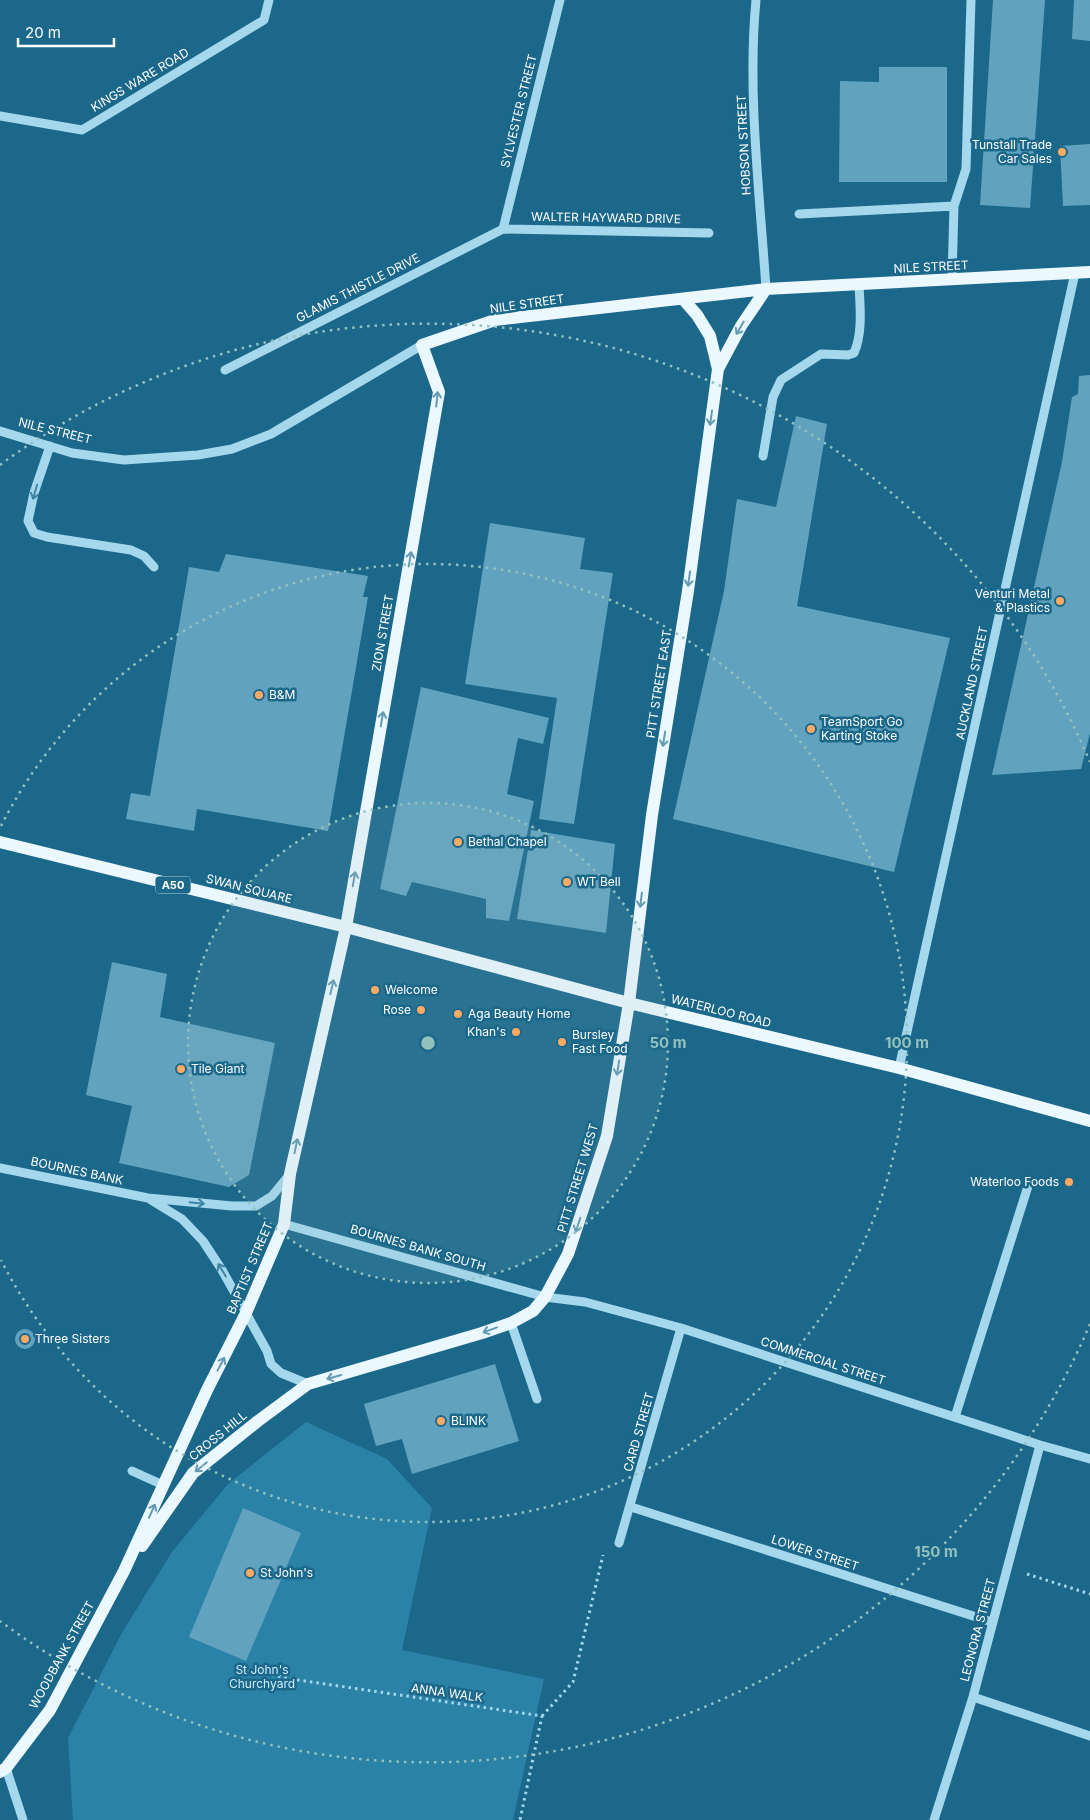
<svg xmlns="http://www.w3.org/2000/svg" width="1090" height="1820" viewBox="0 0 1090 1820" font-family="Inter,sans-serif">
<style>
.green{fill:#2b82a7}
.building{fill:#61a3bf}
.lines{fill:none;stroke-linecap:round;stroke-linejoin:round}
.path{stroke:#a6d8ed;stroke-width:3;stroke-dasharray:2.5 4;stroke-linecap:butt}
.minor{stroke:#a6d8ed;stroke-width:9}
.major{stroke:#ecf8ff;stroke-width:12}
.oneway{stroke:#649ab4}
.oneway2{stroke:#3e84a4}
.ring{fill:none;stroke:#93c1be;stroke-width:2.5;stroke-dasharray:2.5 5}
.poi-dot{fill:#feaa63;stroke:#1b688b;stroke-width:2}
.labels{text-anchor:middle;stroke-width:5;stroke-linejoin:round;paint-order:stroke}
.shield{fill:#1b688b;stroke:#bbd2dc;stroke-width:1}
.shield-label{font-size:11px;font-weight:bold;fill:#fff}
.street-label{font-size:12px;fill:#fff;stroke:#1b688b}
.poi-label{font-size:12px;fill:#fff;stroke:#1b688b;text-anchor:start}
.park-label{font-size:12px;fill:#ccecf9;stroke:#1b688b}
.centre{fill:#93c1be;stroke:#1b688b;stroke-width:2.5}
.ring-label{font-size:15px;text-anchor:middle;font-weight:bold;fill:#93c1be;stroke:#1b688b;stroke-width:5;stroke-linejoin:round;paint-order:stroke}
</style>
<rect width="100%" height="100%" fill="#1b688b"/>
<path class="green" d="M306,1422l81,37 45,49 -30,142 142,29 -31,141h-440l-5,-82 55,-107 49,-79 56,-68z"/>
<path class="building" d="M993,0h52l-15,208 -50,-3z
M1074,0h16v41l-18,-2z
M879,67h68v115h-108l1,-101 39,1z
M1090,144v61l-27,1 -3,-60z
M1090,375v358l-9,36 -89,6 70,-313 10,-65 6,-3 1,-18z
M796,416l31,8 -30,182 153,32 -56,234 -221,-53 51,-228 13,-92 39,8z
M490,523l95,15 -5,31 33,4 -39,251 -35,-5 18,-121 -92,-14z
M226,554l142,22 -5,21h5l-40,234 -131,-22 -3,22 -68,-12 5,-26 19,3 39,-229 30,5z
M421,687l128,31 -6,26 -25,-6 -11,56 27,7 -25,120 -23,-3v-19l-74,-17 -6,14 -26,-7z
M531,830l84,14 -9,89 -89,-14z
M112,962l55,12 -7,43 115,26 -26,132 -20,12 -110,-24 13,-57 -46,-11z
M15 1339a10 10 0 1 1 20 0a10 10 0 1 1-20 0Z
M495,1364l24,77 -107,33 -10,-35 -26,7 -12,-42z
M243,1508l58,25 -55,128 -57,-24z"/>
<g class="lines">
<path class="path" d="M1027,1574l63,20
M246,1670l52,10 244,36 -22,104
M542,1716l31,-34 30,-127"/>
<path class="minor" d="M756,0c-9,93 4,195 10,289
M0,116l82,14 182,-110 5,-20
M799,214l155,-8
M503,229l57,-229
M952,279l2,-73 12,-37 5,-169
M225,370l278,-141 206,4
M0,431l72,22 52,7 74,-5 34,-6 39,-15 151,-89
M50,446l-16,47 -6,28 6,12 13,4 84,13 13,6 10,11
M763,456l10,-59 8,-17 40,-26 27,1 6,-2c9,-20 6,-47 5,-68
M899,1068l176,-795
M0,1168l148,30 84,8h24l16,-10 18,-22
M151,1200l31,19 21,22 19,29 24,43 21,38 4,13 10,9 27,11
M284,1224l261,73 40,5 96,26 359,117 50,14
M511,1323l26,76
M955,1417l74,-234
M132,1471l31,14
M631,1507l361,115
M619,1543l62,-215
M973,1697l117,39
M6,1768l17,52
M934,1820l39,-123 67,-252"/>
<path class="major" d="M683,299l14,16 13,21 8,33
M0,842l346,85 283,76 270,65 191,53
M142,1546l51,-73 65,-52 50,-37 174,-51 29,-10 22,-12 12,-14 23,-43 39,-118 22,-133 23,-188 36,-224 30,-222 23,-43 25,-37
M0,1772l6,-4 44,-58 74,-139 83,-181 39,-77 38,-89 6,-50 56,-247 93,-535 -17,-47 73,-25 271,-31 324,-17"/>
</g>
<defs><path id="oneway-shaft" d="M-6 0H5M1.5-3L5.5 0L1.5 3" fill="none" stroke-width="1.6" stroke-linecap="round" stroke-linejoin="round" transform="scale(1.25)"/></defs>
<g class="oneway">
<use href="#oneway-shaft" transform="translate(740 328) rotate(120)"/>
<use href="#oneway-shaft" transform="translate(437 399) rotate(-84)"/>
<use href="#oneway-shaft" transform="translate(711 418) rotate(98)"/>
<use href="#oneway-shaft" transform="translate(410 559) rotate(-80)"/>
<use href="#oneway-shaft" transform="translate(689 579) rotate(98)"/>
<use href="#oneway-shaft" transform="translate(382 719) rotate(-80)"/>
<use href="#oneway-shaft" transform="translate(664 739) rotate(99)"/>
<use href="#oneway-shaft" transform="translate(354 879) rotate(-80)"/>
<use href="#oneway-shaft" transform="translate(641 900) rotate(97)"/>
<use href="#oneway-shaft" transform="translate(332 987) rotate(-77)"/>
<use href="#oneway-shaft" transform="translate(618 1068) rotate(99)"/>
<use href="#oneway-shaft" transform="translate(296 1146) rotate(-78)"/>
<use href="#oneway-shaft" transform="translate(578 1225) rotate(108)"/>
<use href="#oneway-shaft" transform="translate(490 1330) rotate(160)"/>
<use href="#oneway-shaft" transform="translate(221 1364) rotate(-62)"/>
<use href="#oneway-shaft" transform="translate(334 1377) rotate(164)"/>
<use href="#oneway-shaft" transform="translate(201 1467) rotate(141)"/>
<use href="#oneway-shaft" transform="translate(152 1511) rotate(-66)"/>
</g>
<g class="oneway2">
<use href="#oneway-shaft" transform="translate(35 492) rotate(106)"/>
<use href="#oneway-shaft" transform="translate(197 1203) rotate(6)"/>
<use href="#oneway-shaft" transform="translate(222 1270) rotate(-121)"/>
</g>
<circle cx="428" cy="1043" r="240" fill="#93c1be" fill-opacity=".12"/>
<g class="ring">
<circle cx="428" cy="1043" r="240"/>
<path d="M1 826A479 479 0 1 1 1 1260"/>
<path d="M1090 1324A719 719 0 0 1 0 1621M0 465A719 719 0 0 1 1090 762"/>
</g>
<g class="poi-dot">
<circle cx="1062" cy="152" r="5"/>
<circle cx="1060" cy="601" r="5"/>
<circle cx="259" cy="695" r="5"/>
<circle cx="811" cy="729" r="5"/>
<circle cx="458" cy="842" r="5"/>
<circle cx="567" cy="882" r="5"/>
<circle cx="375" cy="990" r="5"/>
<circle cx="421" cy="1010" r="5"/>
<circle cx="458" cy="1014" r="5"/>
<circle cx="516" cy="1032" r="5"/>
<circle cx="562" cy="1042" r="5"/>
<circle cx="181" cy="1069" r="5"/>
<circle cx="1069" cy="1182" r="5"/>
<circle cx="25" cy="1339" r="5"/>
<circle cx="441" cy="1421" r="5"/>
<circle cx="250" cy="1573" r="5"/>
</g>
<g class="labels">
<rect class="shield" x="155.5" y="876.5" width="35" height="17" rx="4"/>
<g class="shield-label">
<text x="173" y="889">A50</text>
</g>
<g class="street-label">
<text transform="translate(140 80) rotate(-31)" y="4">KINGS WARE ROAD</text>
<text transform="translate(519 111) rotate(-76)" y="4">SYLVESTER STREET</text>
<text transform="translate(744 145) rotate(-93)" y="4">HOBSON STREET</text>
<text transform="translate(606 218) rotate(1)" y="4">WALTER HAYWARD DRIVE</text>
<text transform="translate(931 267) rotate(-3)" y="4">NILE STREET</text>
<text transform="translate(358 288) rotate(-27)" y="4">GLAMIS THISTLE DRIVE</text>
<text transform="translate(527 304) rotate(-8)" y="4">NILE STREET</text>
<text transform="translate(55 431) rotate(14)" y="4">NILE STREET</text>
<text transform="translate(383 633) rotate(-80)" y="4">ZION STREET</text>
<text transform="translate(972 683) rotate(-78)" y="4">AUCKLAND STREET</text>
<text transform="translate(659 684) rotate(-81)" y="4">PITT STREET EAST</text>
<text transform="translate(249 889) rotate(14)" y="4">SWAN SQUARE</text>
<text transform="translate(721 1011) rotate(14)" y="4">WATERLOO ROAD</text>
<text transform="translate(77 1171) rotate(12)" y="4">BOURNES BANK</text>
<text transform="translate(578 1178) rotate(-73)" y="4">PITT STREET WEST</text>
<text transform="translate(418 1248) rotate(16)" y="4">BOURNES BANK SOUTH</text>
<text transform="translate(250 1268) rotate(-67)" y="4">BAPTIST STREET</text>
<text transform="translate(823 1361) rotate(18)" y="4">COMMERCIAL STREET</text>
<text transform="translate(639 1432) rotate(-74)" y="4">CARD STREET</text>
<text transform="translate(218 1436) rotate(-39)" y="4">CROSS HILL</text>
<text transform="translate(815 1553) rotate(18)" y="4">LOWER STREET</text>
<text transform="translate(978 1630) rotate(-75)" y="4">LEONORA STREET</text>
<text transform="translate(62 1655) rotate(-61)" y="4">WOODBANK STREET</text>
<text transform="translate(447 1693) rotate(8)" y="4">ANNA WALK</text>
</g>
<g class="poi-label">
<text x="1052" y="149" text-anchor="end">Tunstall Trade<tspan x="1052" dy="14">Car Sales</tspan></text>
<text x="1050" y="598" text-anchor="end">Venturi Metal<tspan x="1050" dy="14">&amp; Plastics</tspan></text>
<text x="269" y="699">B&amp;M</text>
<text x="821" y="726">TeamSport Go<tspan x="821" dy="14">Karting Stoke</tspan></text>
<text x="468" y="846">Bethal Chapel</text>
<text x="577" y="886">WT Bell</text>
<text x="385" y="994">Welcome</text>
<text x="411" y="1014" text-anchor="end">Rose</text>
<text x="468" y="1018">Aga Beauty Home</text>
<text x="506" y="1036" text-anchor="end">Khan's</text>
<text x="572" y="1039">Bursley<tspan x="572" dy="14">Fast Food</tspan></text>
<text x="191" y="1073">Tile Giant</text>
<text x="1059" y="1186" text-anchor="end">Waterloo Foods</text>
<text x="35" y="1343">Three Sisters</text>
<text x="451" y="1425">BLINK</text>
<text x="260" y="1577">St John's</text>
</g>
<g class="park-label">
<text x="262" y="1674">St John's<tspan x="262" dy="14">Churchyard</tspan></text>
</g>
</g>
<circle cx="428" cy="1043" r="8" class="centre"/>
<g class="ring-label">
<text x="668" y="1048">50 m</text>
<text x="907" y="1048">100 m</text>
<text x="936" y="1557">150 m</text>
</g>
<path d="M18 38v8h96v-8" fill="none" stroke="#ffffff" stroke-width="2.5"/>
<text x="25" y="38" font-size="15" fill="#ffffff" stroke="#1b688b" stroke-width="4" paint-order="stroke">20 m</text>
</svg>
